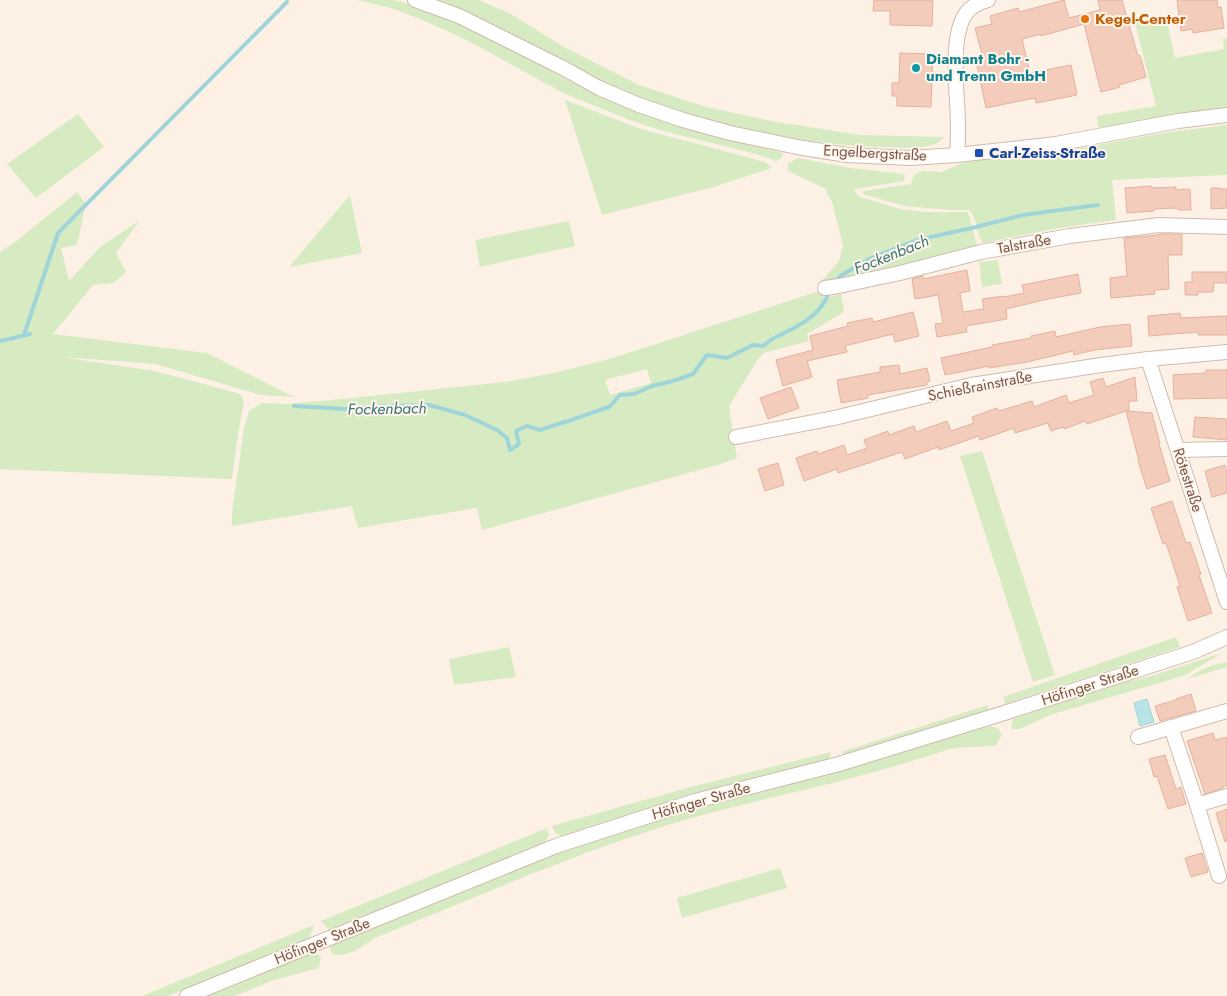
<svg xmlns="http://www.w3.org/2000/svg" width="1227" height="996" viewBox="0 0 1227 996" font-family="Jost,sans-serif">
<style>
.green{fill:#d7ebc3;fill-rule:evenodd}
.water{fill:#b9e4e7;stroke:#9fd5d9}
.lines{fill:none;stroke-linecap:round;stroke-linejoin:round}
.stream{stroke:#9fd5d9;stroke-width:4}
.building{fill:#f3ccbc;stroke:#e5b19c}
.minor-casing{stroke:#d0baad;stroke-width:16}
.minor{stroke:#fff;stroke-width:14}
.food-dot{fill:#e8710a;stroke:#fff5eb;stroke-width:2}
.culture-dot{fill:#0f9aa8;stroke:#fff5eb;stroke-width:2}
.transit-dot{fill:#1a4fb4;stroke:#fff5eb;stroke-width:2}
.labels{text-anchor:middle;stroke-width:4;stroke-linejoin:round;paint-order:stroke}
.food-label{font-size:15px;font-weight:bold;fill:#c56008;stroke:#fff5eb;text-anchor:start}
.culture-label{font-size:15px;font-weight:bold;fill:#0d838f;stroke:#fff5eb;text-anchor:start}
.street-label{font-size:15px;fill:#765549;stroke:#fff5eb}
.transit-label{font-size:15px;font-weight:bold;fill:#164399;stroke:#fff5eb;text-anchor:start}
.water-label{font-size:16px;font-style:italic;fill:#3c777c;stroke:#fff5eb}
</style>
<rect width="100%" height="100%" fill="#fdf1e5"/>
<path class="green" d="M357,0h37l27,7 67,29 83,46 63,29 46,16 103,26 -1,5 -6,3 -20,-7 -93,-23 -31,-10 -69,-28 -78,-43 -31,-16 -34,-15 -29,-11z
M436,0h43l30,13 57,35 73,37 64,21 68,15 90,14 83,2c-3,3 -5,6 -9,7 -15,6 -43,3 -60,3 -71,-4 -142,-17 -208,-39 -13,-5 -27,-9 -40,-14 -64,-29 -124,-70 -191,-94z
M1166,17l9,41 49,-9 -1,-10 4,-1v71l-98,15 -22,3h-9l-1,-11 59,-10 -21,-83z
M565,100l76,29 124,33 7,6 -58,19 -112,28z
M78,114l26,33 -68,51 -29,-34z
M1227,125v50l-115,5 4,40 -63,9 -70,14c-8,-10 -5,-24 -14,-33h-19l-46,-4 -41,-12v-3l48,-7 3,-9 8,-4 20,1 22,-10 117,-14 88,-16z
M798,158l53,10 54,6 -1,7 -47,8 -3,2 6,6 40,12 25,3h42l2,3 8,30 -56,15 -102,24 20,-23 4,-16 -10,-40 -8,-16 3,-1h-4l-36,-17v-7z
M77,192l9,12 -9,41 -16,3 8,33 31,-34 40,-27 -24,33 10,19 -12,11 -21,2 -40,49 154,19 87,44 -33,-2 -106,-31 -93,-7 92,14 39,10 47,13 4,7 -8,46 -4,32 -232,-10v-217l14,-9z
M350,195l12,58 -73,14z
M569,221l6,25 -95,21 -5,-27z
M998,260l4,24 -20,3 -3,-25z
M822,291l3,7 16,-4 3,18 -37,22 2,7 -45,12 -6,6 -29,47 8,52 -16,6 -239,66 -5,-22 -119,20 -6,-22 -120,20v-14l12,-84 5,-17 12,-8 24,1 37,-3 183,-19 53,-10 51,-13 44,-14 163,-53zM647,369l4,14 -41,12 -5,-15z
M982,451l73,224 -22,7 -73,-226z
M1176,637l4,10 -175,57 -2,-7z
M509,647l7,30 -62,8 -5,-26z
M1222,653c-12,8 -25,14 -36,22l-136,40 -30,14h-9l2,-10 85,-31 53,-12z
M1227,662v5l-40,12c14,-10 23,-14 40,-17z
M988,705v5l-70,24 -73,22 -4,-4z
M991,726l8,3 3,6 -6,10c-15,3 -30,1 -46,4 -25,8 -50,16 -76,23 -68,19 -138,32 -206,53 -100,31 -196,74 -293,113 -14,9 -26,20 -43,16l-2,-6 3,-5 221,-90 131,-43z
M831,752l-2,7 -142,37 -125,41 -7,-4 -3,-7 135,-38z
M547,828l2,8 -7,9 -213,85 -8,-9z
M780,868l7,20 -105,30 -5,-20z
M314,925l-5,14 -141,57h-26z
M314,951l7,6 -2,11 -45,12 -39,16h-32z"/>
<path class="water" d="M1147,699l7,23 -14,4 -6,-23z"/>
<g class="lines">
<path class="stream" d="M835,282l7,-7 27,-16 48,-19 55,-12 51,-13 75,-10
M24,335l34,-102 229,-231
M0,341l30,-7
M294,406l52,3 43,-3 40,-1 36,10 32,15 10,8 3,12 9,-6 -3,-13 11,-5 13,4 28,-9 41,-14 11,-12 14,-1 18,-8 21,-5 20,-7 14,-19 20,3 26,-13 10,1c4,-3 8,-7 13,-9 21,-10 45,-21 53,-45"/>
</g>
<path class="building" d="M874,0h59l-1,26 -42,-1v-14h-17z
M1064,0l5,18 31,-8 -2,-10h24l16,56 2,-1 6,22 -27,8 1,2 -19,5 -17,-68 -43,12v-2l-19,5 8,34 41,-8 6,30 -41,8 -1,-5 -49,10 -10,-48 7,-2 -8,-30 17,-4 -2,-8 28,-8 1,4z
M1177,0h40l1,8 3,-1 3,21 -31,5 -1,-4 -11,2z
M900,53l33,1 -2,53 -34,-1v-10h-5v-13h7z
M1152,186v2l24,-1v3l14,-1 1,21h-13l-1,-2 -23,1v2l-27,2 -2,-25z
M1211,188h9l1,1h6v19l-16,1z
M1159,234h23v21h-14l1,34 -15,1 1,4 -44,4 -1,-20 17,-2 -3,-38 35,-3z
M967,270l3,21 -10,2 3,19 21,-3 -2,-10 22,-3v1l20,-4 -2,-8 56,-11 3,19 -33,6 -42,10 1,10 -41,7 1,6 -30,5 -2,-13 8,-1 -5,-28 -23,4 -3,-20 11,-3v3z
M1192,272h35v11h-13l-1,9h-15v3h-13v-13h7z
M913,312l6,24 -24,6 -2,-8 -48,12 2,6 -40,9 5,16 -29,9 -7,-26 37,-10 -3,-14 38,-10 -1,-3 25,-5 1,4z
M1180,313l1,5 46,-2v19h-29v-3l-49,4 -1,-20z
M1130,324l2,22 -38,4 -20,5 -1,-4 -46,11 -38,6v-2l-44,9 -4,-17 51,-11v-2l39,-7v-2l24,-5 1,6 44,-10z
M899,365l1,9 27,-6 3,13 -3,1v3l-59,10v3l-27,5 -4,-23 43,-8v-5z
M1206,370h21v28l-53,1 -1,-24 33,-2z
M1135,377l2,24h-8v9l-2,1 25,2 8,31h-1l11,37 -23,8 -9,-28h1l-13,-50 -39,13 -1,-3 -22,8 -1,-2 -12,4 -3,-8 -33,10 -1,-5 -34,12 -1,-4 -40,14 -1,-3 -33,12 -3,-7 -64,21 -1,-4 -33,12 -8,-23 21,-7 1,3 26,-9 3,10 20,-7 -3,-8 24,-9 1,4 25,-9 2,6 31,-11 4,10 23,-8 -2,-6 25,-9 2,3 33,-10 2,6 32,-12 3,8 25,-8 -4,-13 13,-4 3,9z
M791,387l8,21 -31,11 -8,-21z
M1195,417l32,2v21l-34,-3z
M778,463l6,22 -19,6 -7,-22z
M1225,465l2,8v20l-15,4 -7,-26z
M1172,501l14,42 4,-1 11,32 -2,1 13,38 -24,8 -11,-34 3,-1 -14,-43 -3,1 -12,-36z
M1191,694l5,17 -36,10 -5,-15 21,-6v-1z
M1213,733l2,7 12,-3v49h-4v2l-18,6 -18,-53z
M1165,755l11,34 5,-2 5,17 -18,5 -11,-33 -3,1 -5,-18z
M1227,809v32l-2,1 -9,-29z
M1202,853l6,19 -17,5 -6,-19z"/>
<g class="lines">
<defs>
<path id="minor" d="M415,0l44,16 106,53 34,19 40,17 44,15 47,13 67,14 50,8 64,3 46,-3 99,-11 122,-23 49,-6
M957,155c1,-10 1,-20 1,-30 0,-29 -10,-92 10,-114 5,-6 13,-9 20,-11
M825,288l14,-2 61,-13 81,-21 89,-16 89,-11 68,2
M1148,359l79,243
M736,437l98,-19 137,-33 130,-20 47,-6 79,-7
M1178,450l49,-1
M1171,727l26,78 22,71
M1138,737l89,-26
M1197,805l30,-9
M187,996l369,-150 139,-45 144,-37 162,-50 192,-62 34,-15"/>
</defs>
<use href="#minor" class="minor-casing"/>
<use href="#minor" class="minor"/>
</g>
<circle class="food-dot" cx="1085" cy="19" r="5"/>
<circle class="culture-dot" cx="916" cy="68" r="5"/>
<rect class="transit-dot" x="974" y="148" width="10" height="10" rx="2.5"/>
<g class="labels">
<g class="food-label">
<text x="1095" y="24">Kegel-Center</text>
</g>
<g class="culture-label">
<text x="926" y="64">Diamant Bohr -<tspan x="926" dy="17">und Trenn GmbH</tspan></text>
</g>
<g class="street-label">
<text transform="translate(875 153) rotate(3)" y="5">Engelbergstraße</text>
<text transform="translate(1024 244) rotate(-10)" y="5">Talstraße</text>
<text transform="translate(980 386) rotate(-11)" y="5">Schießrainstraße</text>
<text transform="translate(1188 480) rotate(72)" y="5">Rötestraße</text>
<text transform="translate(1090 685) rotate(-18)" y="5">Höfinger Straße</text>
<text transform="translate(701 801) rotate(-16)" y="5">Höfinger Straße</text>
<text transform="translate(322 941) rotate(-22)" y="5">Höfinger Straße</text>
</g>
<g class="transit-label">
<text x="989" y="158">Carl-Zeiss-Straße</text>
</g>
<g class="water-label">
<text transform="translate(891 254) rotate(-22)" y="6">Fockenbach</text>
<text transform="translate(387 408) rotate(-1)" y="6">Fockenbach</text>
</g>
</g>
</svg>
